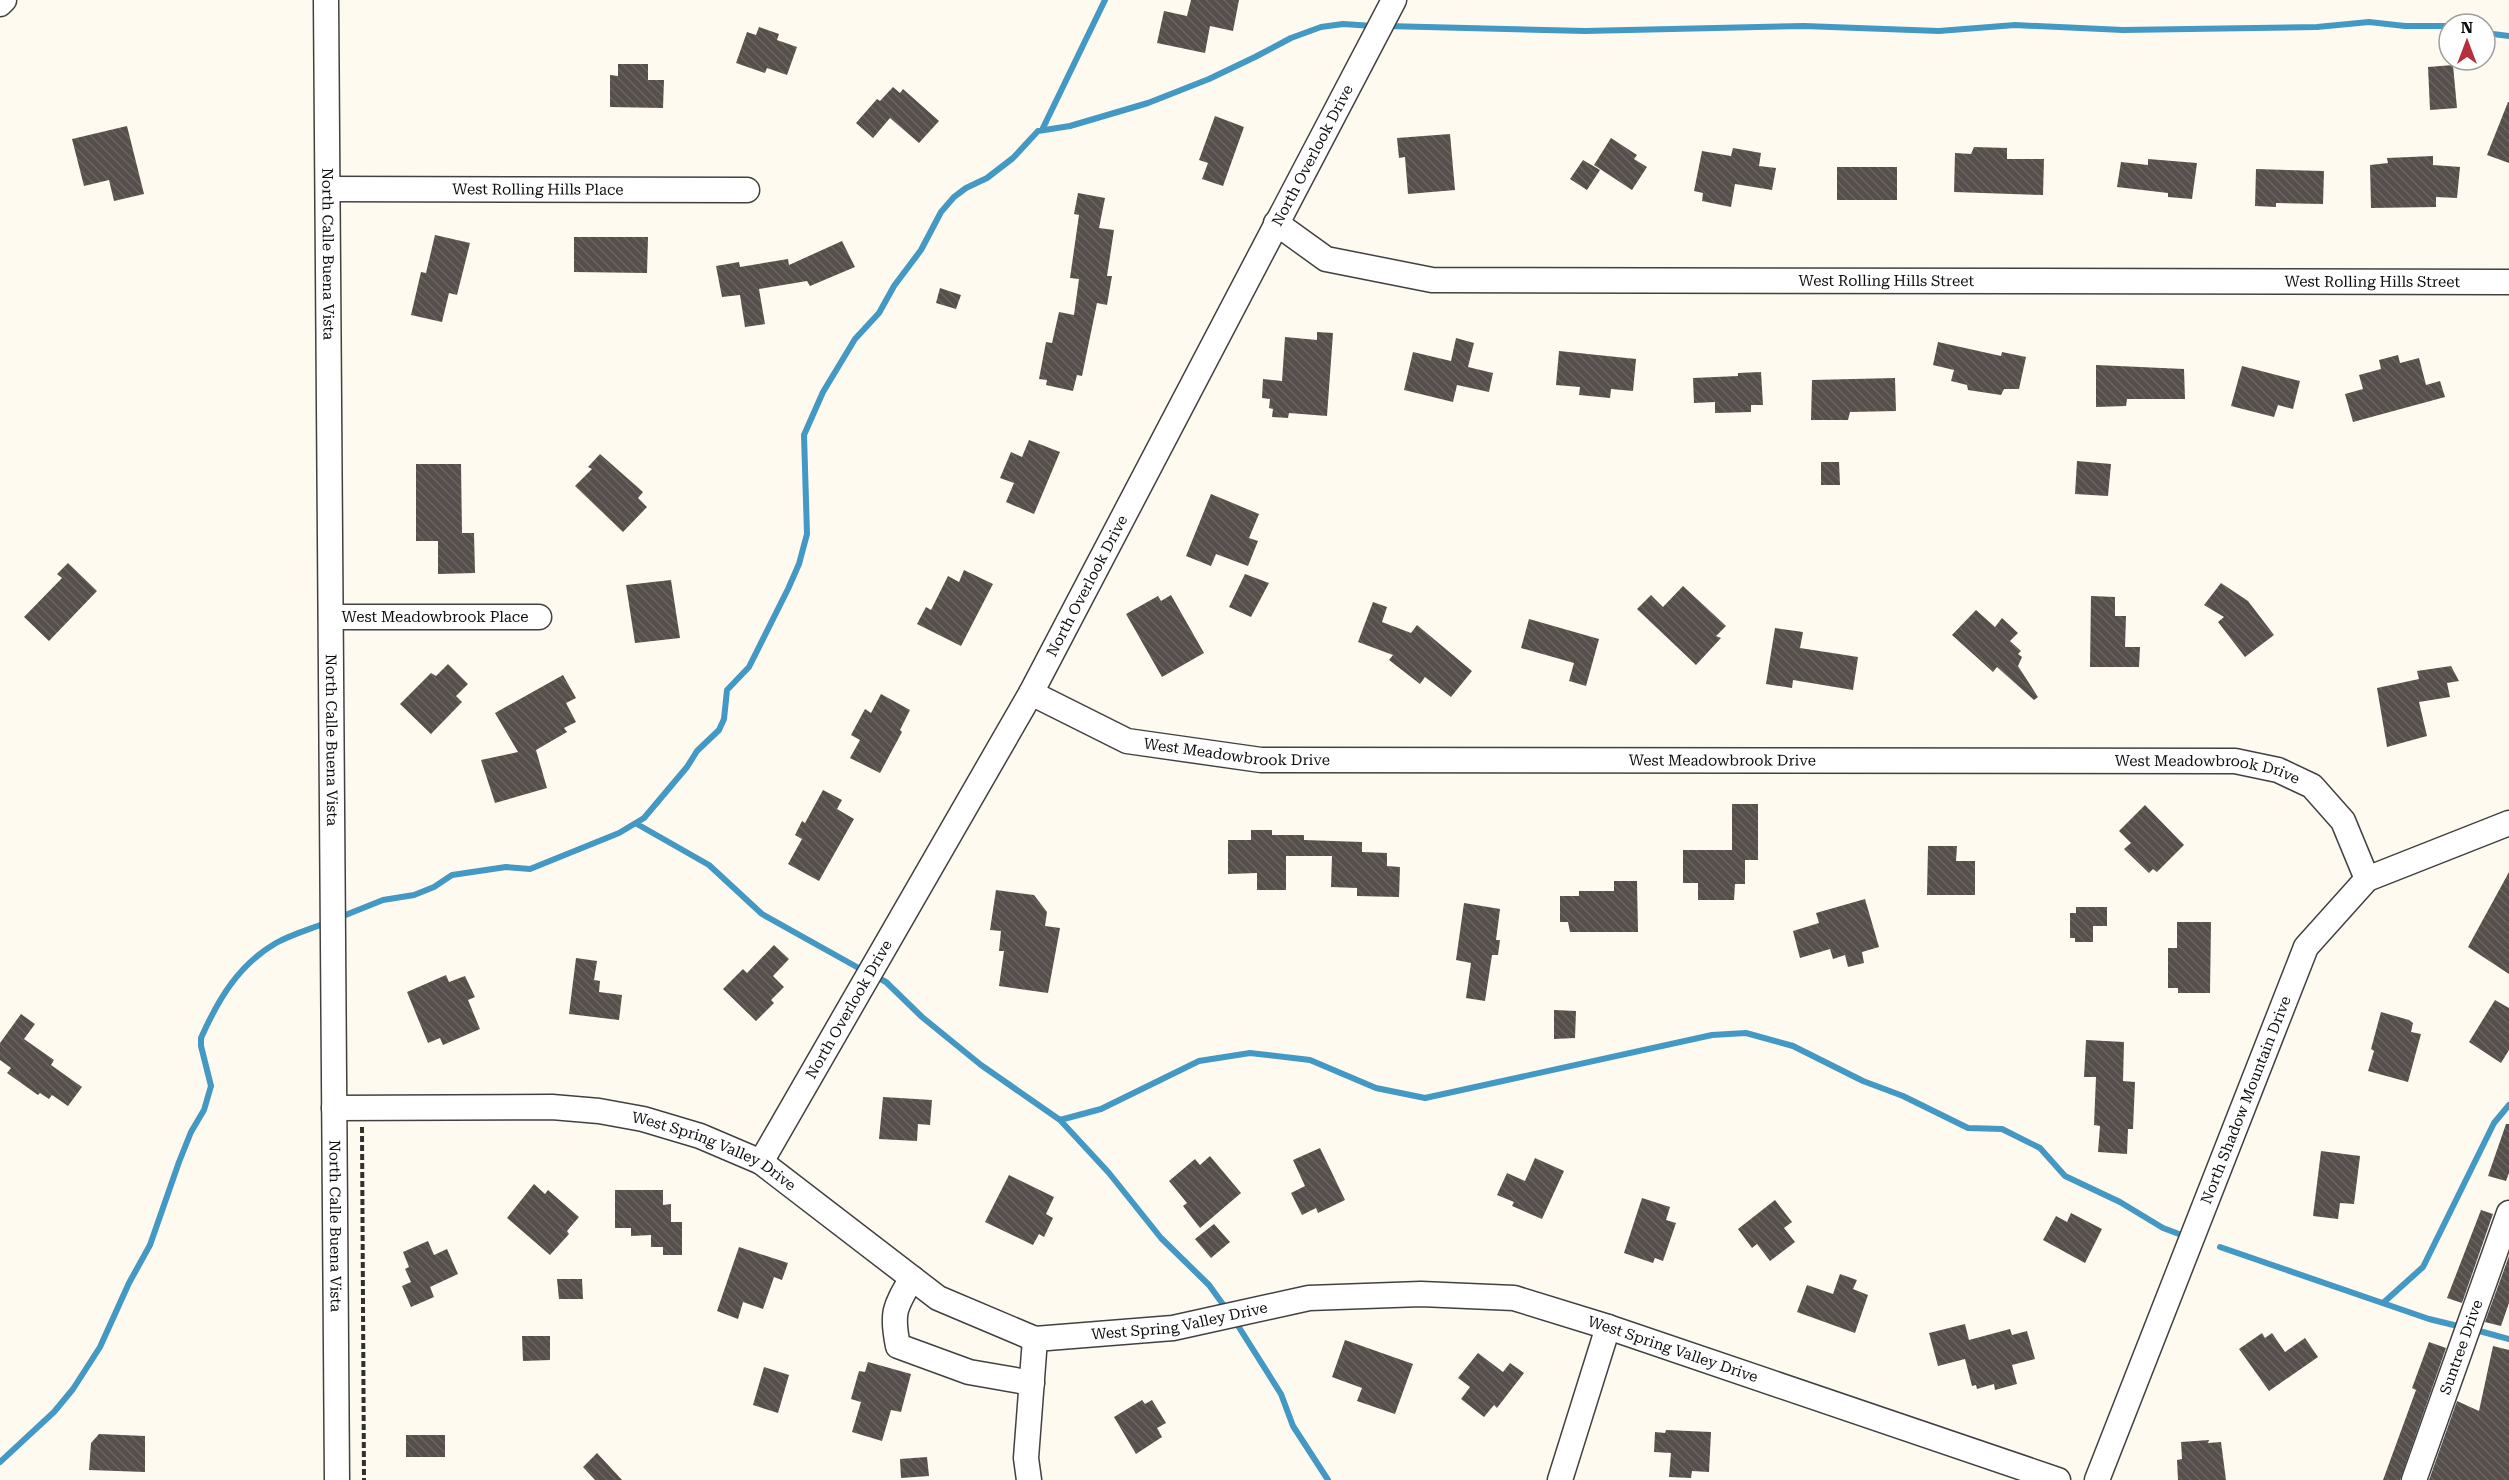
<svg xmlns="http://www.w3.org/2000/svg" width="2509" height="1480" viewBox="0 0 2509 1480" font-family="'Roboto Serif',serif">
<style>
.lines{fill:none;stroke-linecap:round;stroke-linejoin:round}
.stream{stroke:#4398c4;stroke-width:6}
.building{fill:url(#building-back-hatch)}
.minor-casing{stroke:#414141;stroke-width:27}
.path{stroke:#303030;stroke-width:4;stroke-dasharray:6 3;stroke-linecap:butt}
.minor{stroke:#fff;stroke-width:24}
.labels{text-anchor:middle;stroke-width:6;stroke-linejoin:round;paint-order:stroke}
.street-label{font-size:15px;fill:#0e0e0e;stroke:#fff}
</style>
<defs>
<pattern id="building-back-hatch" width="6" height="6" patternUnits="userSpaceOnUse" patternTransform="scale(1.5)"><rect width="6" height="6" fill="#564f4b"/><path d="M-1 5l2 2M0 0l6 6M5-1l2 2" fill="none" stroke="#696461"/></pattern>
</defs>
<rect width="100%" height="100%" fill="#fefaf0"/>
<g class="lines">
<path class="stream" d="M1386,26l199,5 219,-5 135,5 76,-6 108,5 194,-3 52,-5 36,4h44
M2485,33l24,3
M1042,130l63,-130
M637,824l72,41 53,49 102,57
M338,918l45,-18 31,-5 20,-8 18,-12 54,-8 24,2 89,-36 25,-15 43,-51 10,-16 22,-21 5,-11 3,-29 22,-23 39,-78 11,-25 8,-30 -3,-99 19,-43 32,-53 24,-26 15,-27 27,-36 20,-38 13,-15 12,-9 21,-10 26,-20 25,-27 32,-5 78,-23 61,-24 46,-22 36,-19 30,-11 22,-3 30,2
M873,975l13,7 36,35 59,48 79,55 49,53 52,65 48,47 18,25
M1060,1120l41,-11 98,-48 51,-8 60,7 66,28 49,10 287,-63 34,-2 47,13 70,35 40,15 65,32 34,1 38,19 25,28 55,26 43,26 16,6
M2220,1247l209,72 33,8
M2383,1303l40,-36 71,-144 15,-18
M1235,1321l46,73 12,32 35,54
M2472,1329l37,10
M0,1462l54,-50 19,-23 27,-42 29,-64 21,-38 29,-83 12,-30 13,-22 7,-24 -10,-40v-8c17,-38 37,-73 75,-95 16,-9 35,-14 52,-21"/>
</g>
<path class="building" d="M1191,0h48l-6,31 -23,-5 -5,27 -48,-10 7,-32 23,5z
M759,27l20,7 -2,6 20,7 -10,28 -20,-7 -2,5 -29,-10 11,-31 9,3z
M618,64h30v16h16l-1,28 -53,-1v-32l8,1z
M2453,65l4,43 -27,2 -2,-43z
M893,87l7,6 3,-4 36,32 -20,22 -29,-25 -17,20 -17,-15 21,-24 3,2z
M2508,102h1v61l-22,-8z
M1215,116l29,11 -21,59 -21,-7 6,-16 -9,-3z
M127,126l17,68 -30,7 -5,-21 -25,6 -12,-47z
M1450,134l5,56 -47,4 -3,-37 -6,1 -2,-20z
M1611,138l26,17 -3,4 13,8 -15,23 -38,-25z
M1974,147l33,1v11h37l-1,36 -89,-3 1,-39 16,1z
M1733,148l28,5 -2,13 17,2 -4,22 -37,-6 -4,23 -29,-6 1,-8 -9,-2 8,-40 29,5z
M2433,156v9l27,2 -3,31 -21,-1v10l-65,1 -1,-43 18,-2 -1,-5z
M2148,159l49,4 -5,36 -24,-2v-4l-51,-6 4,-25 27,3z
M1583,160l17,10 -13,20 -17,-11z
M1837,167h60v33h-60z
M2256,169l68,2 -1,33 -47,-1v4l-21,-1z
M1078,193l27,5 -6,30 15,2 -7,46h5l-5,29 -10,-2 -15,73 -5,-1 -4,16 -27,-6 1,-5 -8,-1 7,-37 6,1 7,-31 15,3 5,-36 -9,-1 9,-63 -5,-1z
M435,235l35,8 -13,52 -8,-2 -7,29 -31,-7 10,-43 5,1z
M574,237h74l-1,36 -73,-1z
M842,241l13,26 -45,19 -3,-5 -48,8 6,35 -20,3 -5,-32 -18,2 -6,-31 23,-4 1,5 48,-8 1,6z
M940,288l21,7 -5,14 -20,-6z
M1317,332l16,1 -6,83 -38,-3 -1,5 -16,-1 1,-8 -4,-1 1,-9 -8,-1 1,-19 19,2 3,-44 32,3z
M1456,338l18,5 -6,24 25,6 -4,19 -32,-7 -4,17 -49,-12 9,-38 38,9z
M1938,342l63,14 1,-4 24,5 -7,32h-15l-3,6 -33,-5 -1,-5 -16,-4 3,-11 -21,-5z
M1559,351l77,8 -3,32 -22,-2 -1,9 -31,-3 1,-8 -24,-2z
M2398,355l2,8 19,-5 7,27 14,-4 5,16 -92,25 -8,-28 18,-5 -4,-14 22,-6 -2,-9z
M2096,365l88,4 1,30h-58l-1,7 -30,1z
M2242,366l58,15 -7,28 -15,-4 -4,12 -43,-11z
M1761,372l2,33h-12v7l-36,1v-11l-21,1 -1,-25 45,-2v-3z
M1895,378l1,33 -46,1 -2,8h-37l1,-40z
M1029,440l31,12 -26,62 -28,-12 8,-19 -14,-5 11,-26 11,5z
M600,454l43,38 -5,6 9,9 -24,25 -48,-46 17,-17 -4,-2z
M2077,461l34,3 -3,32 -33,-2z
M1821,462h18l1,23h-19z
M416,464h45l1,69h12l1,40 -37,1v-33h-22z
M1211,494l48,20 -10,24 9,3 -10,25 -32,-12 -5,12 -25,-10z
M68,563l29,28 -48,50 -25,-24 38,-39 -5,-4z
M964,570l29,14 -32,62 -44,-22 9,-17 5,3 17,-34 11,6z
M1245,574l24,9 -18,34 -22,-10z
M671,580l9,58 -45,5 -9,-58z
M2221,583l27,18 26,34 -29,22 -27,-35 6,-5 -20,-12z
M1683,586l43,40 -10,10 5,2 -25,27 -59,-56 14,-14 12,12z
M1171,595l33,58 -42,24 -36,-63 32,-18 3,5z
M2091,596l24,1v19h11l-1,31h15l-1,20h-49z
M1373,602l14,5 -5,15 29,11 6,-8 55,46 -21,26 -26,-20 -5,7 -31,-24 4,-5 -35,-13z
M1976,610l19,17 7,-9 16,15 -8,8 11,10 -3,3 4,3 -4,9 20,31 -4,3 -37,-33 -4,5 -41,-37z
M1529,619l70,20 -13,47 -17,-5 5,-18 -53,-15z
M1775,628l28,4 -3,16 58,9 -5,33 -60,-10 -1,8 -26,-4z
M448,664l20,20 -12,12 6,6 -31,32 -31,-30 31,-31 5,3z
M2451,666l8,15 -12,2 3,14 -31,5 8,34 -40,11 -10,-59 42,-9 -2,-8z
M563,675l13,23 -10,5 10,19 -12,6 3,4 -31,18 11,38 -52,15 -14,-43 37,-8 -23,-39z
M881,694l29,16 -10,20 2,2 -22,41 -30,-15 10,-18 -9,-5 14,-26 6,4z
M823,790l19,10 -5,9 17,10 -35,62 -31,-17 14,-25 -7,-4 7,-14 3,2z
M1732,804h26v56h-13v24h-10l-1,16h-36v-17h-15v-33h49z
M2145,805l39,40 -27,27 -4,-3 -4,4 -25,-24 7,-6 -12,-12z
M1251,830h21v5h32v5l58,2v10l25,1v13l13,1 -1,30 -42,-1v-8l-26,-1 1,-31h-46v34h-29v-17l-29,1v-34h23z
M1928,846h29l-1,15h19v34h-48z
M2509,872v102l-41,-27z
M1614,881h23l1,51h-68l-2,-10h-8v-26h19v-5h35z
M996,890l38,5 13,17 -2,14 15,2 -12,65 -49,-7 5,-35h-5l2,-20 -11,-1z
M1865,899l14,48 -17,5 2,11 -16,4 -3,-12 -12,4 -3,-10 -30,9 -7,-27 26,-8 -3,-10z
M1464,903l36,6 -4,31h4l-2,15h-6l-7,46 -19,-3 5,-35 -15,-3z
M2076,907h31v19h-14v16h-18v-4h-5v-25h6z
M2177,922h34l-1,71h-32v-5h-10v-40h9z
M774,945l15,14 -16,17 11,11 -13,13 3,3 -18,18 -33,-32 20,-20 4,4z
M576,958l21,3 -3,19 6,1 -1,11 23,3 -3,25 -50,-6z
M446,975l3,7 16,-6 10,21 -7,3 12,29 -37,16 -3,-7 -12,5 -21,-51z
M2495,1000l14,8v42l-8,13 -32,-21z
M1554,1010l22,1 -1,27 -21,1z
M2381,1012l28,8 4,3 -2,9 10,2 -13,48 -40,-11 6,-20 -3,-2z
M21,1014l14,10 -11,15 30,21 -3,5 31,22 -14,19 -16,-11 -3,4 -9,-6 -2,2 -31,-22 4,-5 -11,-8v-17z
M2086,1040l38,2 -1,39 12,1 -2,47h-5l-1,25 -29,-2 2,-26 -6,-1 2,-48h-12z
M883,1097l49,3 -2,25 -12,-1 -1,17 -38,-2z
M2506,1124h3v49l-3,8 -18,-5z
M1320,1148l25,52 -27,13 -2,-5 -14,7 -11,-22 14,-7 -12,-26z
M2321,1151l39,5 -6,48 -14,-1 -2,16 -25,-3z
M1210,1156l31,37 -41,35 -17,-22 4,-3 -18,-22 26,-22 5,6z
M1535,1158l29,13 -22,48 -30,-13 2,-4 -17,-7 10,-22 18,8z
M1009,1175l45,22 -8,17 7,4 -9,19 -5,-3 -6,11 -48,-23z
M534,1184l11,10 3,-4 31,27 -12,14 2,3 -19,21 -43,-37z
M615,1190h48v15l8,-1v18h11v33h-19v-8h-12v-12l-20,1v-8h-16z
M1642,1198l28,9 -4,13 10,3 -13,38 -8,-3 -2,5 -29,-10z
M1775,1200l17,22 -8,6 11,14 -25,19 -13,-17 -5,4 -14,-19z
M2481,1210l12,4 -31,89 -15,-5z
M2071,1213l31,16 -17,34 -42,-23 13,-24 11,6z
M1214,1224l16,18 -19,16 -16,-19z
M428,1241l6,14 13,-6 11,25 -28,13 4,10 -23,10 -9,-21 9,-4 -6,-13 4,-2 -6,-15z
M739,1247l49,16 -6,17 -8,-3 -11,32 -20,-7 -5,17 -21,-8z
M2509,1256v47l-8,23 -16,-4z
M1840,1274l17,6 -4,9 15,6 -13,38 -58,-21 10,-27 26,9z
M557,1279h25l1,20h-24z
M1965,1324l4,16 41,-11 2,6 15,-4 8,28 -23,6 5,19 -22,6 -1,-6 -17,5 -1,-4 -4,1 -7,-27 -27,7 -9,-33z
M2262,1333l3,5 7,-5 13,19 20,-14 13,19 -49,34 -30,-42z
M522,1336h28v24l-27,1z
M1345,1340l68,24 -18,50 -38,-13 5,-13 -30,-11z
M2429,1342l17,6 -46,132h-17l33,-90 -4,-2z
M2493,1346l16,4v130h-80l28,-79 22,10z
M1478,1353l25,19 7,-9 14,10 -27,35 -3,-3 -10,12 -23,-18 9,-12 -12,-9z
M868,1362l43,12 -10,38 -10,-2 -9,31 -30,-9 9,-30 -10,-3 8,-28 6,1z
M764,1367l25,8 -11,38 -25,-8z
M1142,1400l3,4 7,-4 14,23 -9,5 5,9 -26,17 -22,-37z
M1666,1430l45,2 -2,40 -17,-1 -1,7 -22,-1 2,-24 -17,-1 1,-20 10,1z
M99,1434l46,2v36l-56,-2 2,-27z
M406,1435h39v22h-39z
M2209,1440l-1,3 13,-1 5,38h-48l-1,-20 5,-1 -1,-17z
M597,1453l25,27h-27l-12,-13z
M927,1457l2,19 -28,2 -1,-19z"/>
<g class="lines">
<defs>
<g id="minor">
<path id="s1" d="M326,0l11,1480"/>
<path d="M0,4l4,-4"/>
<path id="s2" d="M328,189l419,1"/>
<path id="s3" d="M1276,223l50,36 106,21 1077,2"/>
<path id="s4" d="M331,617h208"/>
<path id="s5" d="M1031,693l96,48 134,19 974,1 43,9 34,16 31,35 24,58"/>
<path id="s6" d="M334,1108l218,-1 47,4 44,8 57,17 61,26 177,136 97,41 138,-11 136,-30 112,-4 93,4 94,29 450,153"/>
<path id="s7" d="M761,1162l270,-469 363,-693"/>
<path d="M912,1278c-17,29 -21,34 -14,68l71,26 63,11"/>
<path d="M1029,1480l-3,-22 9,-119"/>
<path d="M1560,1480l48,-153"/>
<path id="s8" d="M2097,1480l209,-533 61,-68 142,-56"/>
<path id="s9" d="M2414,1480l95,-267"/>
</g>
</defs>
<use href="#minor" class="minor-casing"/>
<path class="path" d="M362,1127l2,353"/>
<use href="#minor" class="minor"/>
</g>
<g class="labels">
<g class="street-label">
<text dy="5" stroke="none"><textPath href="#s7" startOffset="1148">North Overlook Drive</textPath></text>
<text dy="5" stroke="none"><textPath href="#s2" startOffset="210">West Rolling Hills Place</textPath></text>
<text dy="5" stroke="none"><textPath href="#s1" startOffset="254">North Calle Buena Vista</textPath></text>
<text dy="5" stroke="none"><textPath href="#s3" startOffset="624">West Rolling Hills Street</textPath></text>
<text dy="5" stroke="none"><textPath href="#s3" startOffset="1110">West Rolling Hills Street</textPath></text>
<text dy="5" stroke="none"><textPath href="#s7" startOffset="662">North Overlook Drive</textPath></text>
<text dy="5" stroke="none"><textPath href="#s4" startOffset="104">West Meadowbrook Place</textPath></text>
<text dy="5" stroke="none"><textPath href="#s1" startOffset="740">North Calle Buena Vista</textPath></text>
<text dy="5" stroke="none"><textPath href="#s5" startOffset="218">West Meadowbrook Drive</textPath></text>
<text dy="5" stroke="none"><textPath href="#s5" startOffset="704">West Meadowbrook Drive</textPath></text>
<text dy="5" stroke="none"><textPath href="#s5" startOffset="1190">West Meadowbrook Drive</textPath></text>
<text dy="5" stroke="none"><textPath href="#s7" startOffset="176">North Overlook Drive</textPath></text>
<text dy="5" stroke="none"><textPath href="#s8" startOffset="408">North Shadow Mountain Drive</textPath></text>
<text dy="5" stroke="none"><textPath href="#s6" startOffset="388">West Spring Valley Drive</textPath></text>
<text dy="5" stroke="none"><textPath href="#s1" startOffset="1226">North Calle Buena Vista</textPath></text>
<text dy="5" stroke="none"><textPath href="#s6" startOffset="910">West Spring Valley Drive</textPath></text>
<text dy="5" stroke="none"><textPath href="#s9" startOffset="141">Suntree Drive</textPath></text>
<text dy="5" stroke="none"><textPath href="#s6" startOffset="1414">West Spring Valley Drive</textPath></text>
</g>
</g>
<g transform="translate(2467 42)"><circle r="28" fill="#ffffff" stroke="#9f9f9f" stroke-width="1.5"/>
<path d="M0-4.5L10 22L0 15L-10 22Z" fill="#b52f3c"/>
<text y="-9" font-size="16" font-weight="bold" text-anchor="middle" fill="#0e0e0e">N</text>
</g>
</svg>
